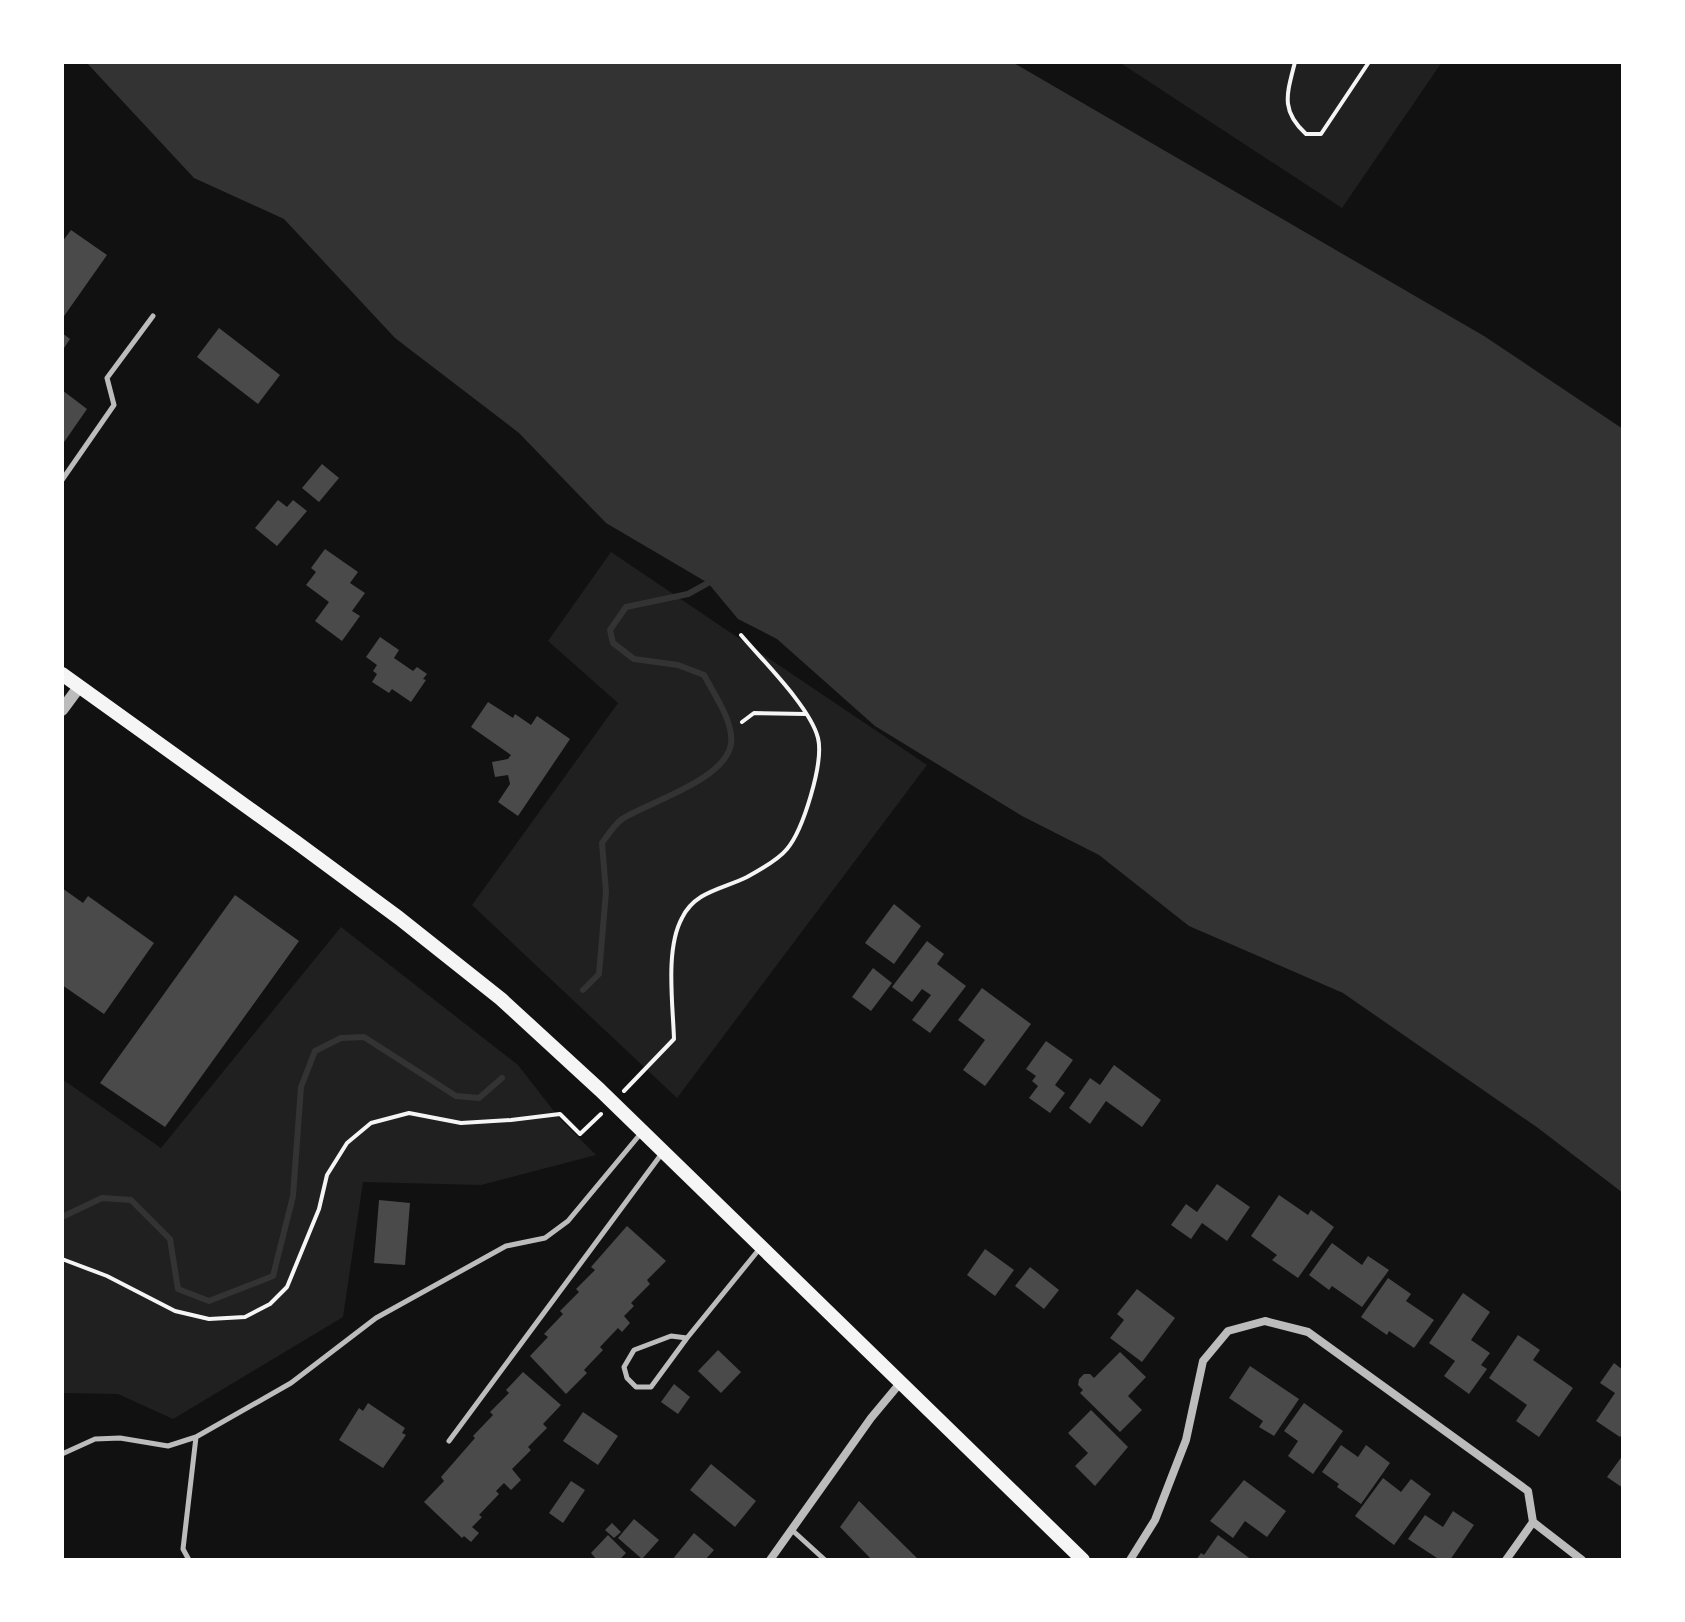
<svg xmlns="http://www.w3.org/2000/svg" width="1685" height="1622" viewBox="0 0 1685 1622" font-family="'Fira Sans',sans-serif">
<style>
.green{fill:#202020}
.water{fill:#333}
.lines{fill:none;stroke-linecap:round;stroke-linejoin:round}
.stream{stroke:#333;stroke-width:6}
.building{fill:#4a4a4a}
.path{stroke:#f5f5f5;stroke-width:4}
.service{stroke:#bcbcbc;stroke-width:5}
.minor{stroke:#bcbcbc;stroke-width:8}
.tertiary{stroke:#bcbcbc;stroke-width:12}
.secondary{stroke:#f5f5f5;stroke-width:14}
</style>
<rect width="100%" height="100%" fill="#111"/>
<path class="green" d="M1119,62h323l-100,146z
M611,552l316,213 -250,333 -205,-193 146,-202 -70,-62z
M341,927l177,138 42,54 36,36 -115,30 -118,-3 -20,135 -170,102 -55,-25 -56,-1v-314l99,69z"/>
<path class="water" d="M86,62h926l472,274 139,93v764l-85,-65 -195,-135 -154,-67 -90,-71 -77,-39 -147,-90 -98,-87 -39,-20 -30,-36 -102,-60 -87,-90 -124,-95 -111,-119 -90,-41z"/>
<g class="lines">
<path class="stream" d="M583,990l16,-16 7,-82 -4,-49c6,-8 12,-18 20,-24 29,-18 103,-39 109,-75 3,-22 -17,-50 -27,-69l-26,-10 -44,-6 -21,-16 -3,-13 16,-23 62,-13 20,-11
M62,1217l40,-19 29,2 39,39 8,50 31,12 64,-25 20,-80 8,-109 14,-36 26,-13 23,-1 92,59 23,2 23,-20"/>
</g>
<path class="building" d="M71,230l36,25 -45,64v-77z
M219,328l61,47 -22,29 -61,-47z
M62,333l8,6 -8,12z
M62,390l25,19 -25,36z
M322,464l17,14 -20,24 -17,-14z
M278,500l9,7 6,-7 14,11 -30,35 -22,-18z
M325,549l33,23 -8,11 15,10 -13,18 8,5 -18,25 -27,-20 14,-19 -23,-17 10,-13 -5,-4z
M380,637l19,13 -5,8 19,13 4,-4 10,7 -4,5 3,1 -15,22 -19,-13 -3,4 -17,-11 5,-8 -4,-3 4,-6 -11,-8z
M488,702l25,16 2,-4 16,11 6,-9 33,23 -52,77 -20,-14 12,-18 -2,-9 -13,2 -3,-15 16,-3 3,-4 -40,-28z
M62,888l21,15 5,-7 66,47 -50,71 -42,-29z
M235,895l64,46 -134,186 -65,-44z
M894,904l27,22 -27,38 -29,-21z
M927,941l17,13 -7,10 29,22 -36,47 -18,-13 19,-25 -9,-6 -10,13 -20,-15z
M873,968l19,15 -21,28 -19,-14z
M982,988l49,36 -46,62 -22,-16 22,-30 -27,-20z
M1046,1041l27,19 -18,25 10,8 -15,20 -21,-15 9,-12 -6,-5 4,-5 -10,-7z
M1114,1065l47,35 -19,27 -36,-26 -16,23 -21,-16 21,-30 10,7z
M1217,1184l33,23 -23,34 -25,-18 -11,16 -20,-14 15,-21 11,8z
M1279,1195l29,20 3,-5 23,17 -36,51 -26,-18 5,-5 -26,-19z
M379,1200l31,3 -5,62 -31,-2z
M627,1226l39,35 -19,19 3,4 -19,19 3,3 -10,10 6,7 -8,9 -4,-4 -18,19 3,3 -19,20 3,3 -21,21 -36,-38 18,-19 -4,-3 19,-20 -3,-3 19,-19 -3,-3 19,-19 -4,-3z
M1332,1243l30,22 6,-9 21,14 -27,37 -30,-21 -3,4 -20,-15z
M985,1249l29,21 -19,26 -28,-21z
M1030,1267l29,23 -15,19 -29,-23z
M1388,1278l23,16 -5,7 28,19 -20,28 -25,-17 -2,4 -26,-18z
M1137,1289l38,29 -33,44 -32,-24 14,-18 -7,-6z
M1463,1293l27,19 -19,28 19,13 -9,12 6,4 -18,25 -25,-18 11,-15 -26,-18z
M1518,1335l22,15 -7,10 40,28 -34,49 -23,-16 11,-16 -38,-27z
M718,1350l23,22 -20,21 -23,-22z
M1120,1352l26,25 -18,19 14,14 -22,22 -40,-39 3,-3 -5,-5 1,-6 5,-5h6l4,4z
M1614,1363l9,7v63l-3,4 -24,-16 19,-28 -15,-10z
M1250,1366l49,33 -25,37 -15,-9 4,-6 -34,-23z
M523,1372l38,33 -18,19 4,4 -19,19 3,3 -19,19 9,11 -10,10 -7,-7 -8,8 3,3 -20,21 3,2 -10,10 7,6 -8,9 -7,-6 -2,2 -38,-36 20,-21 -3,-4 34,-39 -2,-2 20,-21 -3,-3 19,-19 -3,-3z
M674,1384l16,13 -12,17 -17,-12z
M368,1403l37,25 -3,5 4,2 -23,33 -44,-28 20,-32 4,3z
M1304,1403l39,28 -30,43 -25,-18 10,-15 -14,-10z
M1091,1410l37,37 -33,39 -20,-20 13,-13 -20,-20z
M583,1412l35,24 -20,29 -35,-24z
M1341,1445l17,12 8,-12 24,18 -29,41 -24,-17 2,-3 -17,-12z
M1623,1455v33l-16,-11z
M711,1464l45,37 -21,26 -45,-37z
M1383,1478l18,14 10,-13 20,15 -37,51 -39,-29z
M1244,1480l42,31 -19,26 -22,-16 -12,17 -23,-17z
M571,1481l14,9 -22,33 -14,-10z
M859,1501l60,59h-47l-32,-33z
M1453,1511l21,14 -24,35h-10l-32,-21 17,-24 18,12z
M634,1519l25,21 -17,19 -24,-21z
M612,1523l9,9 -7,6 -9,-8z
M694,1533l20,17 -9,10h-33z
M608,1535l18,18 -7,7h-22l-6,-7z
M1218,1535l34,25h-56l5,-7 3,2z"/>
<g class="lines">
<path class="path" d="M1295,62c-8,32 -15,48 11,72h15l48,-72
M742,722l12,-9 52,1
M624,1091l50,-52c-1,-34 -9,-90 8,-121 13,-27 41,-29 65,-41 13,-7 31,-17 40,-28 16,-19 37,-86 31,-111 -8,-31 -55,-77 -77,-103
M62,1259l45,17 68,35 34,8 36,-2 25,-13 17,-17 32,-78 8,-34 20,-32 24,-20 38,-10 52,10 50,-3 49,-6 20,20 21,-20"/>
<path class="service" d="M62,480l52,-75 -7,-27 46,-62
M687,1338l-16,-2 -37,14 -10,17 3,11 9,9h15l36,-49 74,-91
M449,1441l214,-289
M62,1454l33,-15 25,-1 48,8 28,-9 95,-54 85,-65 130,-72 39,-8 23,-17 74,-89
M792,1530l33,30
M189,1560l-6,-11 13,-112"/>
<path class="minor" d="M770,1560l101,-142 30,-36
M1130,1560l25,-40 31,-80 17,-79 25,-30 37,-10 43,11 220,159 5,31 49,38
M1506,1560l27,-38"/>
<path class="tertiary" d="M62,710l17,-23"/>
<path class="secondary" d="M62,674l234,168 103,76 102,81 99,91 483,470"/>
</g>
<rect width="1685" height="1622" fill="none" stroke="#ffffff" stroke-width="128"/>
</svg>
